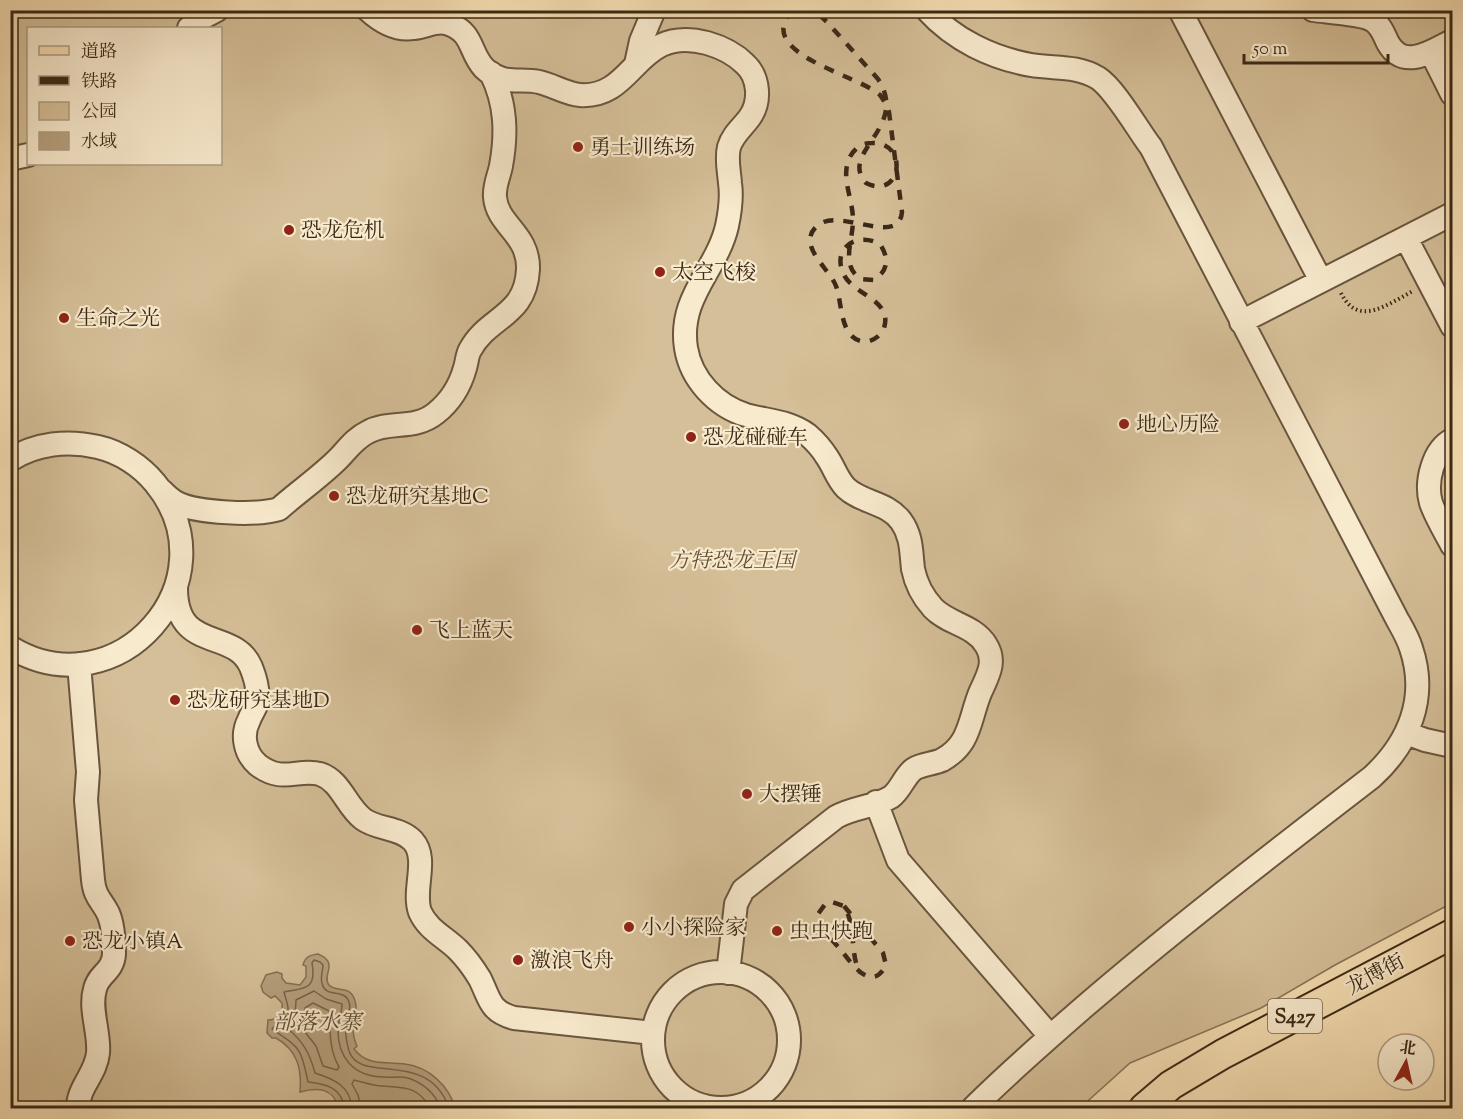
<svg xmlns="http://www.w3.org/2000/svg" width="1463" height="1119" viewBox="0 0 1463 1119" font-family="'Sorts Mill Goudy','Noto Serif SC',serif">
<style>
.green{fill:#d5bf98;stroke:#887458;stroke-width:1.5;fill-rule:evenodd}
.water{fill:#b6a07d;stroke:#857054;stroke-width:1.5}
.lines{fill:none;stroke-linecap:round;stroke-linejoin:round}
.shore{stroke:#78644a;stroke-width:1.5}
.minor-casing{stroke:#6a563e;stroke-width:26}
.major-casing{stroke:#3b2917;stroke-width:32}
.path{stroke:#3b2917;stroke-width:4;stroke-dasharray:1.5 3;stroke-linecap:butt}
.minor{stroke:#f8eacd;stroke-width:22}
.major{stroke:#f5deb2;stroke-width:28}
.rail{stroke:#3b2917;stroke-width:4.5;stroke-dasharray:10 10;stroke-linecap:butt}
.poi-dot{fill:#8f2418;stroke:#f8eacd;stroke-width:2}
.labels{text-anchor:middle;stroke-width:4.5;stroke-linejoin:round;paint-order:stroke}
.shield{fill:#f8eacd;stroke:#74634e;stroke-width:1.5}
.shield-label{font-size:20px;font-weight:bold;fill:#3b2917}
.poi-label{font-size:21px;fill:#3b2917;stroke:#f8eacd;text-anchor:start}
.park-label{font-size:21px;font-style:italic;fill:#624e37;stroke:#f8eacd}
.street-label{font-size:21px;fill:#3b2917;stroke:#f8eacd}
.water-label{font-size:22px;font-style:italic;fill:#604d36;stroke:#f8eacd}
</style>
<rect width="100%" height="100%" fill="#f5deb2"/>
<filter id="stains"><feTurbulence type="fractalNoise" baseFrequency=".00333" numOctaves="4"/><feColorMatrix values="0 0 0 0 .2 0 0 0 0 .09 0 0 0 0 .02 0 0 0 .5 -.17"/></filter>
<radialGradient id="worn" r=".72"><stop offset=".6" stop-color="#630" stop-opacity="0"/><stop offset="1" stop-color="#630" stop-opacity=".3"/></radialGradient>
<path class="green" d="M10,11h1442v892l-117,62 -74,43 -131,55 -50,45h-1069zM28,28h192v136h-192z"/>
<path class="water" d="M318,954c22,9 3,21 11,31 7,8 22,-1 26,16 5,14 -8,23 2,45l-3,3c14,18 32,12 51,15 24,3 44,22 50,44h-116c-6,-20 -21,-21 -39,-16 2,-24 -3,-42 -24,-54h-4l-5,-5 1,-13c10,0 15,-7 14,-17l-7,-7 -4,2 -8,-6 -2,-6 5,-11 11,-3 5,2v4l4,5 14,2 6,-8v-11l-3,-1c2,-8 7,-10 15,-11z"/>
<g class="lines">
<path class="shore" d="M313,1003l18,9c-2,18 -2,38 8,55l-2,3 -14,-4 -7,-20 -15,-19 4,-19z
M344,1108c-2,-21 -19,-24 -36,-26 -7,-35 -8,-34 -36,-53 3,-4 8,-5 12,-9 8,-9 2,-19 0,-28 19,-4 33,-1 28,-29l2,-3 6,2 3,3c0,6 -3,12 -1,18 3,16 23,5 27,19 3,6 -2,15 -3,22 -1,8 1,20 3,27 11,34 79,-3 100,57
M352,1108c-2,-22 -18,-29 -37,-35 -5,-19 -12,-32 -27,-44l7,-13 1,-16 18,-9 12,8 16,5c0,8 -3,15 -4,23 -1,30 15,50 47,50 8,1 15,-1 23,1 15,5 27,16 33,30
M361,1108l-3,-13 -6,-11 2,-4c9,2 19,6 28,6 25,2 34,0 49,22"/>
<defs>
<path id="minor" d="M368,10c13,12 28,21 46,18 12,-1 23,-9 35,-4 25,9 20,28 35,44 5,5 12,9 19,11 11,3 24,0 36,3 14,3 27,12 41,13 56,4 55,-71 127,-52 14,4 28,11 38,21 14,13 16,37 5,53 -7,10 -17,17 -21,30 -3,12 0,23 1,36 2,14 0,29 -3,43 -10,44 -49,71 -41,122 5,31 30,58 60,67 22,6 43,6 62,20 7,6 14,14 19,22 7,10 10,22 19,31 16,15 41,14 55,33 11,15 10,31 12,48 3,15 10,28 20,39 15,16 41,17 53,37 11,17 1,32 -6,48 -11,27 -9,51 -38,67 -9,4 -20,4 -28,9 -10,7 -13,21 -23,28 -16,10 -38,10 -55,20l-93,73 -7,14 -8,69
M927,10c27,30 65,48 104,55 24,4 45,0 67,13 17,11 40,52 53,69l246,472c5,9 11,19 14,29 17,50 -2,95 -39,129 -97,75 -195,150 -288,230 -38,33 -76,66 -111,101
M1180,10l141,271
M1313,10c14,2 49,4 59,10 9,5 12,15 16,23 16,28 44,8 64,-2
M189,28l11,-9 17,-9
M1431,52l21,42
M636,64l5,-23 13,-31
M10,159l18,-4
M1406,238l46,88
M1241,322l211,-108
M1452,440c-19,10 -27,42 -21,63 5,14 14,29 21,42
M10,460c26,-17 58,-20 88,-13 22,5 43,19 57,36 80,97 -38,230 -145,164
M162,491c5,5 9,9 15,12 20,10 80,13 102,6 19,-17 41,-32 59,-50 9,-9 17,-21 30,-27 21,-12 46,-1 68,-19 15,-12 24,-27 29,-45 2,-6 2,-13 5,-18 18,-34 56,-33 58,-81 1,-35 -31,-44 -33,-72 -1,-11 4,-21 6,-31 6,-33 5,-63 -10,-93
M176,588c0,66 58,39 75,79 4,10 8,25 6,36 -2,6 -6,11 -8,17 -8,15 -4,34 9,45 25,19 40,3 62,9 21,7 26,32 43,45 15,11 37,8 50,22 16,18 -1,49 7,71 8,18 25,25 38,38 9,9 16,19 22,29 10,20 9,32 34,39l139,15
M1406,733l19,7 27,6
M876,802l22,58 152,176
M653 1040a68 68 0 1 1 136 0a68 68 0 1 1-136 0Z
M78,1108c0,-21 18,-34 20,-55 2,-20 -9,-44 -3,-64 3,-15 18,-17 19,-35 0,-12 -1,-30 -6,-41 -7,-14 -13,-15 -15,-33l-7,-80 2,-28 -9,-108"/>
<path id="major" d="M1144,1108l27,-23 52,-31 229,-120"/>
</defs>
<use href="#minor" class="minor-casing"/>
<use href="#major" class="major-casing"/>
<path class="path" d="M1341,293c17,35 47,11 72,-2"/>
<use href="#minor" class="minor"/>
<use href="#major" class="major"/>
<path class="rail" d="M792,10c-39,44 65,64 88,85 4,5 6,10 9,17l13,100c-3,36 -64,-6 -85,14 -21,19 12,42 19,60 7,19 3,54 30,56 8,-2 15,-6 18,-14 9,-28 -30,-33 -40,-53 -13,-26 12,-44 36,-31 9,14 9,26 -6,36l-13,-1c-21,-13 -8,-38 -8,-59 0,-12 -4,-24 -6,-36 -2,-12 -1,-26 9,-35 4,-4 10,-6 16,-6 37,-2 30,58 -6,40 -28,-31 44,-55 12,-104l-51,-57 -13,-12
M844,906l39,47 3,12c-14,29 -35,-2 -45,-15 -8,-9 -18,-19 -23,-30v-6l8,-11 6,-1 12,4c13,22 5,46 16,67"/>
</g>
<g class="poi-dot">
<circle cx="578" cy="147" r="6"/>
<circle cx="289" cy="230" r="6"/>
<circle cx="660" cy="272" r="6"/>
<circle cx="64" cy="318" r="6"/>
<circle cx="1124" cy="424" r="6"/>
<circle cx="691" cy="437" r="6"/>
<circle cx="334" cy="496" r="6"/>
<circle cx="417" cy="630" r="6"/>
<circle cx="175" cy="700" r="6"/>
<circle cx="747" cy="794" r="6"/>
<circle cx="629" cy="927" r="6"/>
<circle cx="777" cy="931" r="6"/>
<circle cx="70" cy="941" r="6"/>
<circle cx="518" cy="960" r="6"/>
</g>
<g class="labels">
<rect class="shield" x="1268" y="999" width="54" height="34" rx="4.5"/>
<g class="shield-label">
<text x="1295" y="1023">S427</text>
</g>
<g class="poi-label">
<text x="590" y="154">勇士训练场</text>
<text x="301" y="237">恐龙危机</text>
<text x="672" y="279">太空飞梭</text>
<text x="76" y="325">生命之光</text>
<text x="1136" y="431">地心历险</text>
<text x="703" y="444">恐龙碰碰车</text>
<text x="346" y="503">恐龙研究基地C</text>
<text x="429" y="637">飞上蓝天</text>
<text x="187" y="707">恐龙研究基地D</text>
<text x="759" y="801">大摆锤</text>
<text x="641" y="934">小小探险家</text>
<text x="789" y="938">虫虫快跑</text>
<text x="82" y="948">恐龙小镇A</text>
<text x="530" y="967">激浪飞舟</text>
</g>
<g class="park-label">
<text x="732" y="567">方特恐龙王国</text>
</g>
<g class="street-label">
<text transform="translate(1375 974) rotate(-28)" y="7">龙博街</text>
</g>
<g class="water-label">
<text x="317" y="1029">部落水寨</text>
</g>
</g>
<rect width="1463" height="1119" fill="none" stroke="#f5deb2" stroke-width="36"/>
<rect x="12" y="12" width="1439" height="1095" fill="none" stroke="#3b2917" stroke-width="3"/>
<rect x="18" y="18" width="1427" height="1083" fill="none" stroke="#3b2917" stroke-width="1.5"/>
<rect x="27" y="27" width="195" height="138" fill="#f8eacd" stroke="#ac9d84" stroke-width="1.5"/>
<rect x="39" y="46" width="30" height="9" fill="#f5deb2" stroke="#ac9d84" stroke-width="1.5"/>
<text x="81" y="57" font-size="18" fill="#3b2917">道路</text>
<rect x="39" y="76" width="30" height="9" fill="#3b2917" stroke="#ac9d84" stroke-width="1.5"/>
<text x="81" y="87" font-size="18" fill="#3b2917">铁路</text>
<rect x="39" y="102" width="30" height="18" fill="#d5bf98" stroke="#ac9d84" stroke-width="1.5"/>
<text x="81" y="117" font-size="18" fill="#3b2917">公园</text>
<rect x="39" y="132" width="30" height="18" fill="#b6a07d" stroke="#ac9d84" stroke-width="1.5"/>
<text x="81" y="147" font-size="18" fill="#3b2917">水域</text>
<g transform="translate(1406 1062) rotate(8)"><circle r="28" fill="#f8eacd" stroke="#ac9d84" stroke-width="1.5"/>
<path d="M0-4.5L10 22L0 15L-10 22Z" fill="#8f2418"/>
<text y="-9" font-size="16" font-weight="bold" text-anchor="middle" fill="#3b2917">北</text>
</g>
<path d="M1244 54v9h144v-9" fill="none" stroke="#3b2917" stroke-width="3"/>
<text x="1253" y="54" font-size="18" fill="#3b2917" stroke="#f8eacd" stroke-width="4.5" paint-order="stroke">50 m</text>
<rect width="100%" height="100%" filter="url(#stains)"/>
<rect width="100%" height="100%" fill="url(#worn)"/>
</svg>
